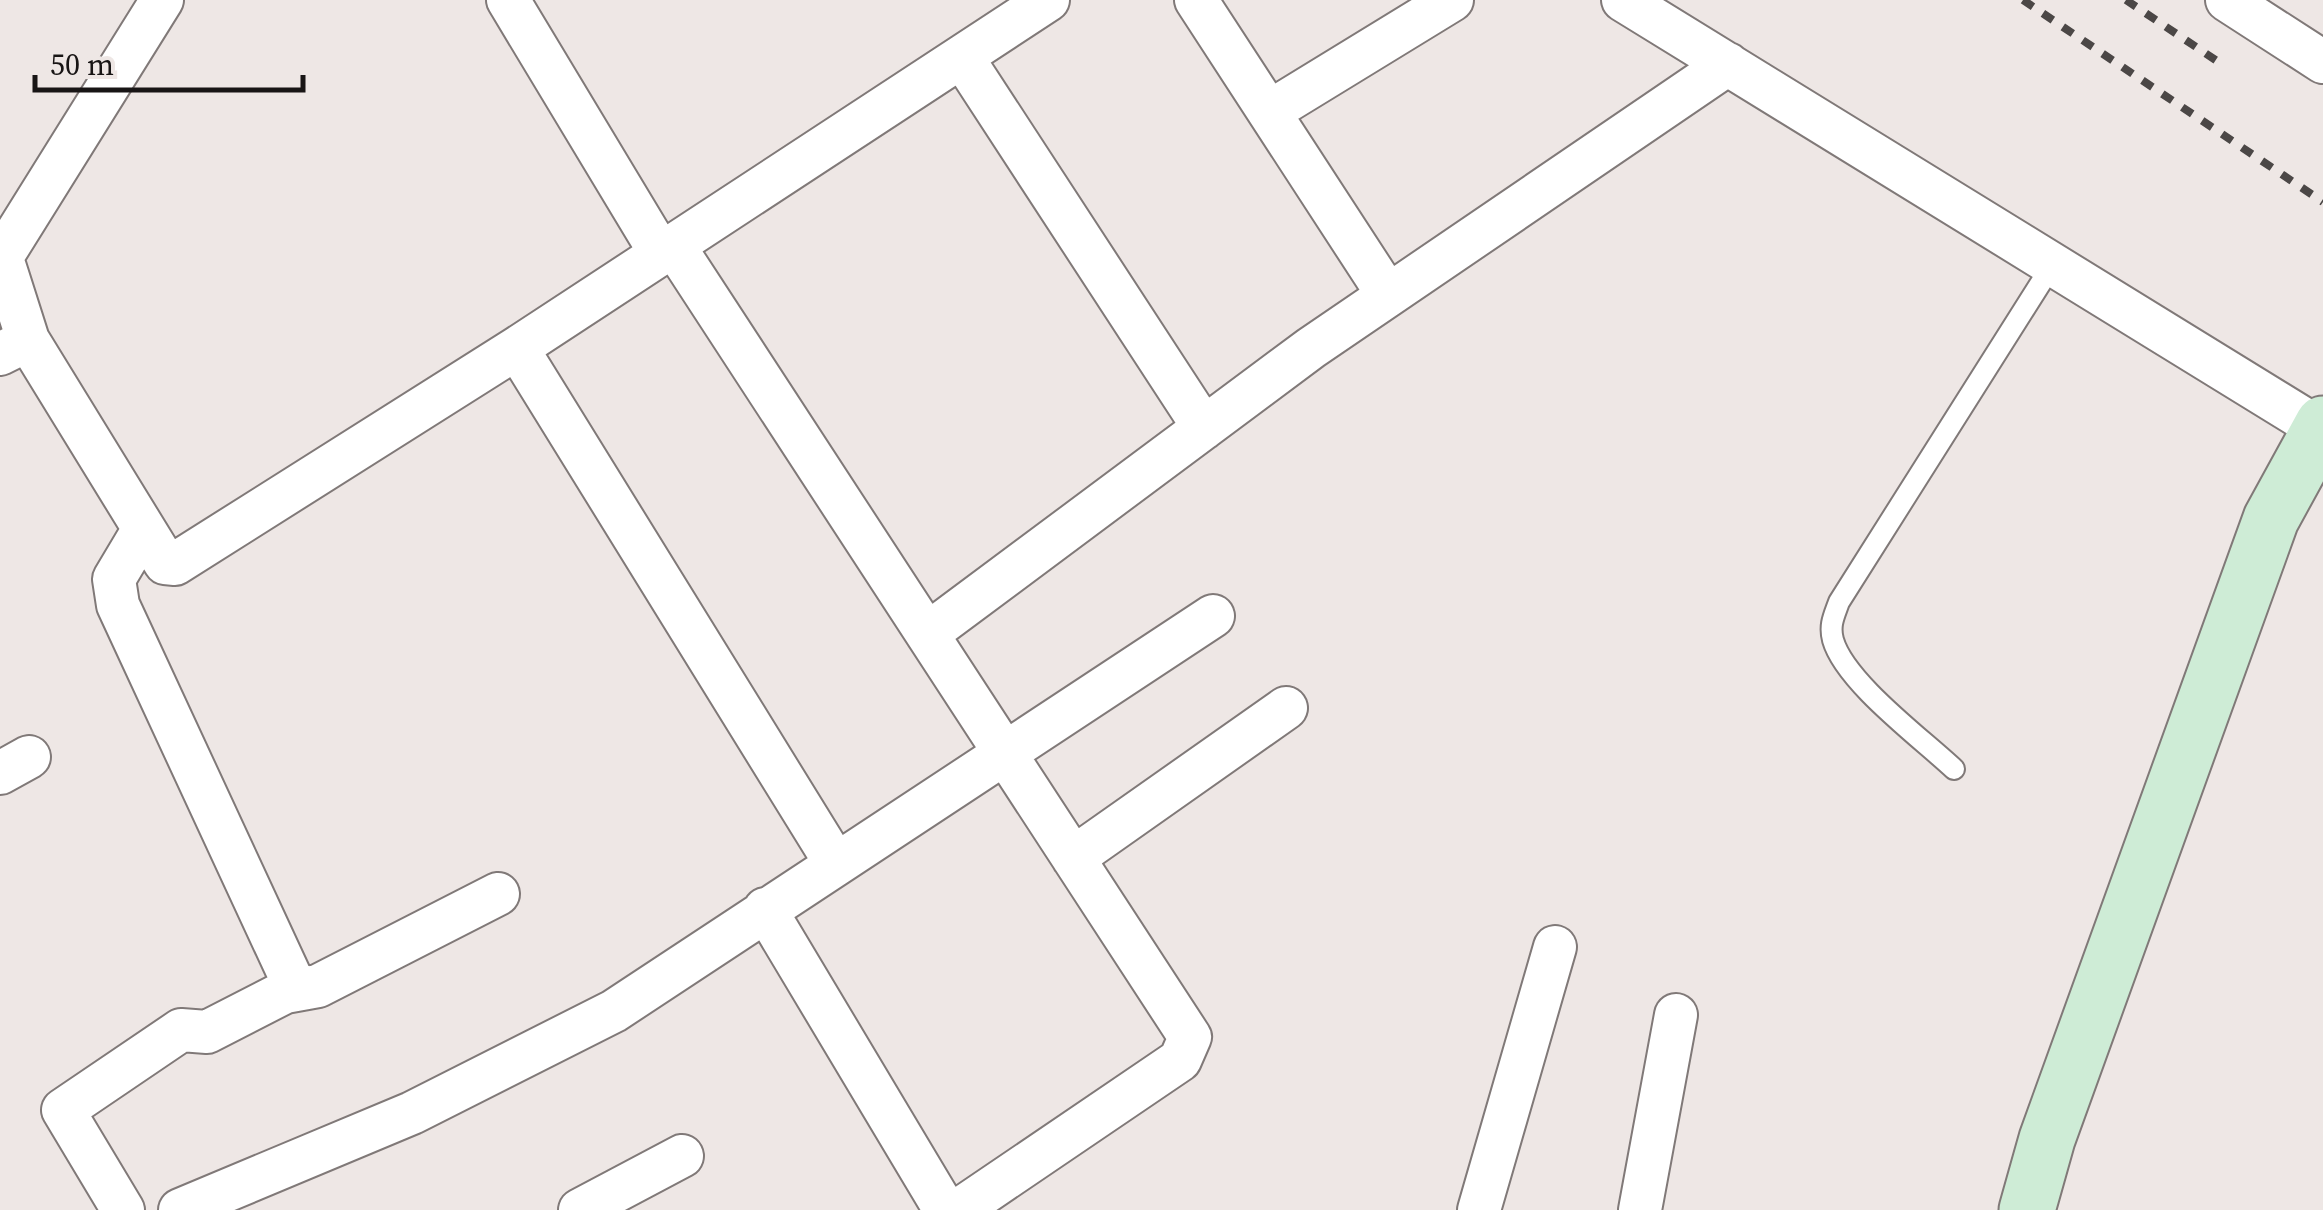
<svg xmlns="http://www.w3.org/2000/svg" width="2323" height="1210" viewBox="0 0 2323 1210" font-family="'Source Serif 4',serif">
<style>
.lines{fill:none;stroke-linecap:round;stroke-linejoin:round}
.lane-casing{stroke:#807978;stroke-width:24}
.street-casing{stroke:#807978;stroke-width:46}
.secondary-casing{stroke:#807978;stroke-width:59}
.lane{stroke:#fff;stroke-width:20}
.street{stroke:#fff;stroke-width:42}
.secondary{stroke:#ceecd6;stroke-width:55}
.rail{stroke:#4b4746;stroke-width:8;stroke-dasharray:12 12;stroke-linecap:butt}
</style>
<rect width="100%" height="100%" fill="#eee7e5"/>
<g class="lines">
<defs>
<path id="lane" d="M1954,769c-33,-31 -109,-87 -121,-129 -4,-15 1,-24 6,-38l215,-340"/>
<path id="street" d="M508,0l153,254
M1196,0l192,295
M1623,0l697,429
M2227,0l96,62
M962,57l242,371
M1269,112l183,-112
M674,246l516,791 -10,23 -221,150
M0,252l28,88
M3,255l159,-255
M517,348l319,516
M0,354l28,-14 137,223 10,1 342,-216 531,-348
M142,532l-28,47 4,26 178,384
M927,634l384,-286 417,-284
M0,773l29,-16
M1073,858l213,-150
M765,909l180,301
M123,1210l-60,-100 118,-80 26,2 78,-40 33,-6 180,-92
M180,1210l232,-97 202,-102 599,-395
M580,1210l102,-54
M1479,1210l76,-263
M1640,1210l36,-195"/>
<path id="secondary" d="M2027,1210l20,-71 224,-620 52,-95"/>
</defs>
<use href="#lane" class="lane-casing"/>
<use href="#street" class="street-casing"/>
<use href="#secondary" class="secondary-casing"/>
<use href="#lane" class="lane"/>
<use href="#street" class="street"/>
<use href="#secondary" class="secondary"/>
<path class="rail" d="M2023,0l300,202
M2126,0l91,61"/>
</g>
<path d="M35 75v15h268v-15" fill="none" stroke="#181515" stroke-width="5"/>
<text x="50" y="75" font-size="30" fill="#181515" stroke="#eee7e5" stroke-width="8" paint-order="stroke">50 m</text>
</svg>
